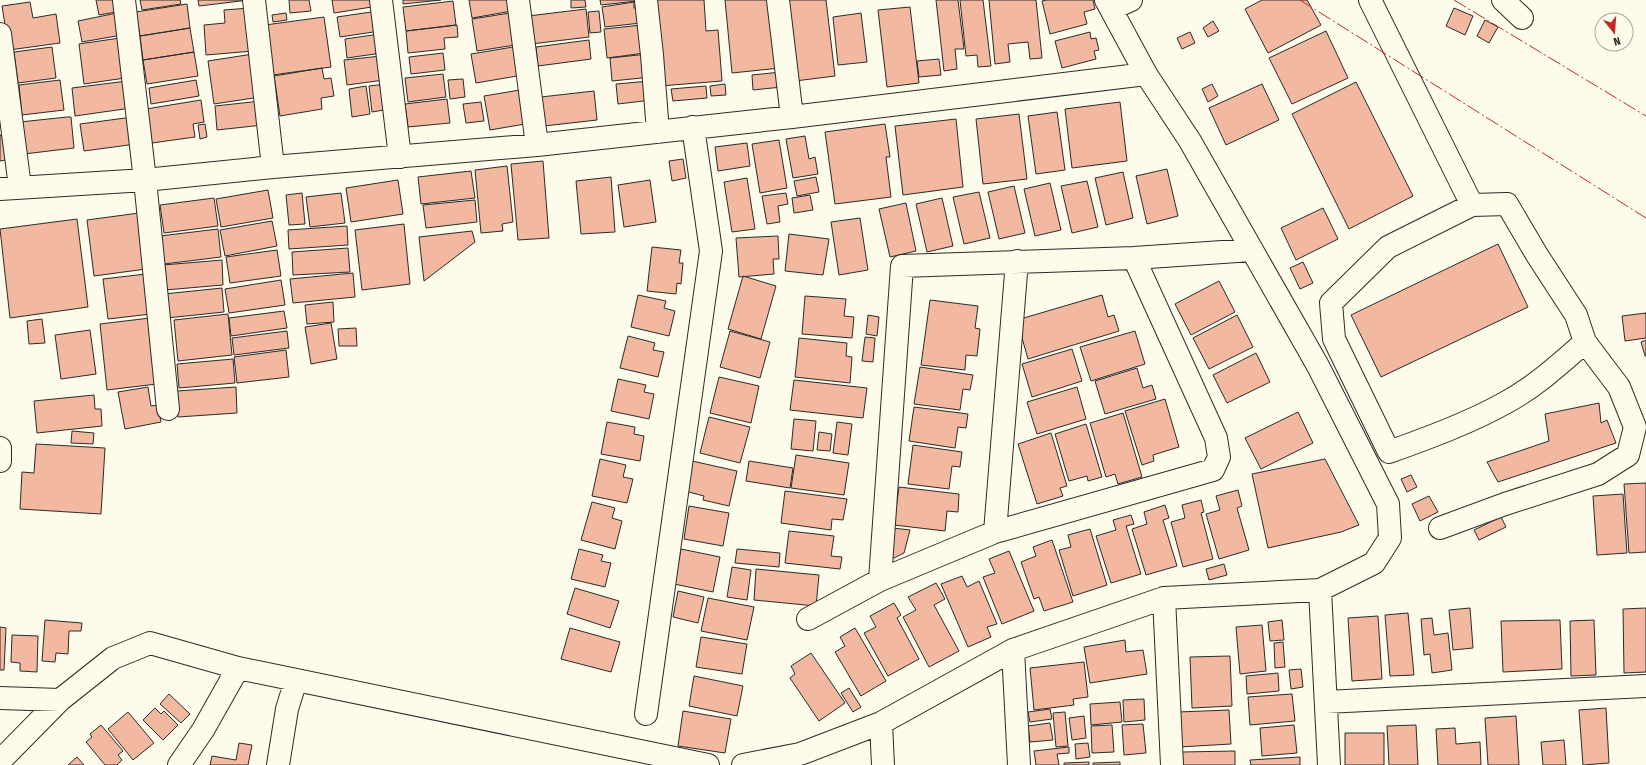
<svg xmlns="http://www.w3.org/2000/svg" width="1646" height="765" viewBox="0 0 1646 765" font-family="'Fira Sans Condensed',sans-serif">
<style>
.building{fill:#f2b8a0;stroke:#2b2b2b}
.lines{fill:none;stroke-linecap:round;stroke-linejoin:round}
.minor-casing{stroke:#2b2b2b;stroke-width:24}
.minor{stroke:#fdfbea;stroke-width:22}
.power{stroke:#c62828;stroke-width:1;stroke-dasharray:14 3 2 3;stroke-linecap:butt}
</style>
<rect width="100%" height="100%" fill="#fdfbea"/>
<path class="building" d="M96,0h24l2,11 -23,4z
M140,0h40l1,4 -39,6z
M198,0h51l-50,6z
M289,0h20l2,11 -21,2z
M332,0h46v6l-44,7z
M403,0h38l-38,4z
M469,0h41l2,11 -40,7z
M571,0h14l1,7 -15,1z
M600,0h37v1l-36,4z
M653,0h51l2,31 12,-1 4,51 -62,5z
M725,0h48l7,68 -48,5z
M785,0h41l9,76 -40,5z
M936,0h22l6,49h-9l2,20 -13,2z
M960,0h23l8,66 -13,1 -1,-12 -11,1z
M989,0h47l6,58 -12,1 -2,-17 -20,2 2,18 -15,2z
M1047,0h46l2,9 -11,3 3,12 -37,10 -8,-33z
M1262,0h45l14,25 -53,28 -23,-44z
M453,1l3,24 -50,6 -3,-24z
M30,2l3,16 23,-4 4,29 -51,7 -7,-44z
M634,2v6h5l2,15 -36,4 -3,-20z
M187,4l3,24 -50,8 -4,-24z
M910,7l9,76 -32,4 -9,-77z
M250,8l3,43 -47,4 -2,-30 21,-2 -1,-13z
M1454,8l19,8 -8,19 -19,-9z
M586,9l3,28 -58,7 -3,-28z
M378,11l2,20 -40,6 -3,-20z
M599,11l2,21 -11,1 -2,-21z
M117,13l5,22 -40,7 -4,-21z
M286,13l1,7 -14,2 -1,-7z
M510,13l5,32 -38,6 -5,-32z
M861,13l6,49 -29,3 -5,-48z
M324,17l7,50 -59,8 -7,-50z
M1485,20l13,7 -9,16 -12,-7z
M1213,21l6,10 -11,6 -5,-9z
M457,25l1,12 -14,1 1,11 -37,4 -2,-22z
M642,25l3,28 -38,5 -3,-29z
M190,28l4,24 -51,8 -3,-24z
M1326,31l22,47 -56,26 -23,-46z
M1090,32l1,7 5,-1 3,12 -5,1 2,8 -34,9 -7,-27z
M1190,32l5,11 -13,6 -5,-11z
M380,34l2,19 -35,5 -2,-19z
M120,38l5,40 -41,6 -5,-40z
M589,40l2,19 -53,7 -2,-19z
M52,47l4,31 -38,5 -4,-31z
M513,47l4,29 -41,7 -5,-29z
M194,52l4,24 -51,8 -4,-24z
M443,53l2,17 -34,4 -2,-17z
M253,54l7,43 -46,7 -6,-43z
M648,54l3,23 -39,4 -2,-23z
M381,56l3,24 -37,5 -3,-25z
M939,59l2,16 -22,2 -2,-16z
M322,68l2,11 7,-1 3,18 -13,2 1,11 -42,7 -6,-40z
M781,72l1,15 -29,3 -1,-15z
M443,74l3,23 -38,5 -3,-24z
M463,79l2,18 -15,2 -2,-19z
M60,80l4,30 -42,5 -3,-30z
M196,80l3,16 -48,8 -2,-16z
M127,81l4,27 -56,8 -3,-28z
M650,81l2,19 -34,4 -2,-20z
M1356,82l57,114 -64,33 -57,-115z
M387,84l3,25 -18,3 -3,-26z
M725,84l1,11 -15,1 -1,-10z
M1212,84l6,12 -10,6 -6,-13z
M1262,84l17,36 -53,25 -17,-37z
M366,86l4,28 -18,3 -3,-28z
M706,86l1,12 -34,3 -2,-12z
M520,90l5,34 -35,6 -6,-34z
M594,91l3,29 -53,6 -3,-29z
M447,99l3,24 -42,4 -3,-23z
M201,100l3,22 -11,2 2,13 -43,6 -6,-34z
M261,101l2,24 -46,5 -2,-24z
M481,102l3,19 -18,2 -3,-19z
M1120,102l7,59 -55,7 -7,-59z
M1057,112l8,58 -29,4 -8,-58z
M1019,114l8,65 -44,5 -7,-65z
M67,117h4l3,31 -50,6 -4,-32z
M133,117l3,27 -52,7 -4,-27z
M956,119l7,68 -60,8 -8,-69z
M205,124l2,13 -7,2 -2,-14z
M885,124l5,33h-4l5,40 -56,7 -10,-72z
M0,135h3l3,25 -6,1z
M805,136l4,23 6,-2 3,17 -25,4 -7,-39z
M779,140l8,48 -27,5 -8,-49z
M747,143l3,23 -32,5 -3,-24z
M683,159l3,19 -14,3 -3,-20z
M543,161l6,77 -31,2 -7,-76z
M507,166l6,56 -11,2 1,7 -22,2 -6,-63z
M1167,169l11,47 -31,8 -11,-48z
M471,171l4,27 -54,6 -3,-27z
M1123,172l10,46 -27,7 -11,-47z
M611,177l4,55 -34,2 -5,-53z
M816,177l3,15 -22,4 -3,-15z
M747,178l8,51 -23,3 -8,-50z
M398,180l5,34 -52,8 -5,-34z
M650,180l6,42 -32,5 -6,-42z
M1087,181l11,46 -26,6 -11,-47z
M1050,183l11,47 -26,6 -11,-47z
M1014,186l11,47 -26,6 -11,-47z
M268,190l5,28 -52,9 -5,-28z
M979,192l11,46 -26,6 -11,-47z
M302,193l3,31 -16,1 -3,-30z
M341,193l4,30 -35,4 -4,-30z
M786,193l2,11 -10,2 2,16 -13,2 -5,-28z
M810,195l3,15 -19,3 -2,-15z
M214,198l4,28 -54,7 -4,-28z
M942,198l11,48 -26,6 -11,-48z
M475,200l2,22 -51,6 -3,-23z
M906,203l10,48 -26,6 -11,-48z
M1323,208l15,31 -42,21 -15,-32z
M139,213l7,56 -52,7 -7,-56z
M860,218l8,52 -29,5 -8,-53z
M77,219l11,88 -78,11 -10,-89z
M272,221l5,25 -52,10 -5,-26z
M404,224l6,60 -48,6 -7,-60z
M347,226l1,19 -59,4 -1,-19z
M218,229l3,28 -57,7 -4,-28z
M472,231l3,11 -51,39 -5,-44z
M789,234l40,5 -6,36 -38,-4z
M778,236l1,23h-6l1,15 -35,3 -3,-39z
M1498,244l30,63 -147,70 -30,-62z
M652,247l29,3 -2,13h4l-2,21 -4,-1 -1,11 -29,-3z
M348,248l2,24 -57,3 -1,-23z
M277,250l4,26 -51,7 -4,-26z
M222,260l1,25 -58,5 -2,-25z
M1303,262l10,21 -13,6 -10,-21z
M353,273l2,24 -62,6 -3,-24z
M146,274l5,40 -43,5 -5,-40z
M743,276l33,10 -15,53 -33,-10z
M281,280l4,25 -56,8 -4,-24z
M1219,281l16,31 -44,23 -16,-31z
M222,288l2,24 -57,6 -3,-24z
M638,295l28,6 -2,7 11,3 -6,25 -38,-9z
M1102,295l6,22 6,-2 5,16 -91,28 -11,-39z
M805,296l41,3 -2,17 10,1 -2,21 -50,-4z
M930,300l48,6 -3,22 5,1 -3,27 -11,-1 -1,15 -44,-5z
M333,302l1,20 -27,2 -2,-19z
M284,311l3,17 -56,8 -2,-18z
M1646,313v25l-21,3 -3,-25z
M228,314l4,41 -54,6 -4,-41z
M868,315l11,2 -2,19 -11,-2z
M1237,315l16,32 -44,22 -16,-31z
M150,318l7,66 -50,6 -7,-66z
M42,319l3,24 -16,1 -2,-23z
M331,323l6,36 -26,5 -6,-37z
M356,328l1,18h-18l-1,-17z
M90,330l6,44 -35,5 -6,-44z
M287,331l2,17 -55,7 -2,-17z
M730,331l40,11 -10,36 -40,-11z
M1135,331l10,33 -54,17 -11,-34z
M628,336l27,7 -2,7 11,2 -6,25 -38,-9z
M865,337l10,1 -2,24 -11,-1z
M799,338l48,5 -1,13 6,1 -2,26 -55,-6z
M1646,340v16h-1l-4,-14z
M1072,349l10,32 -50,16 -10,-33z
M286,350l3,27 -52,6 -3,-26z
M1256,353l14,29 -43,21 -14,-28z
M233,359l2,24 -56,5 -2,-24z
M920,367l53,8 -3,15 -7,-1 -3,21 -46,-6z
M1137,368l6,20 9,-3 4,14 -51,15 -10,-33z
M719,377l40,9 -8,37 -41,-10z
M618,379l28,6 -2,7 10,2 -5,25 -38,-8z
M794,380l73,8 -4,30 -73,-8z
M148,387l3,19 7,-1 3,17 -36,7 -7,-37z
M236,387l1,26 -59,4 -1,-26z
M1077,387l9,32 -49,15 -10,-32z
M94,395l1,14h6l1,17 -65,7 -3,-32z
M1165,399l14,48 -26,8 1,6 -12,4 -17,-54z
M1599,403l2,20 6,-3 9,23 -118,39 -11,-20 62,-21 -4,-27z
M914,407l54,7 -2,14 -8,-1 -3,21 -46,-7z
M1298,412l15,31 -52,26 -16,-31z
M1123,413l19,64 -24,7 -3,-10 -9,3 -16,-54z
M709,417l41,10 -10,36 -40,-10z
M794,419l22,2 -3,30 -22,-2z
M607,422l28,5 -1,7 10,2 -4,25 -39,-7z
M837,422l15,2 -4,31 -15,-2z
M1086,424l16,53 -14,4 -1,-5 -18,5 -14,-47z
M72,431l22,2 -1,11 -22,-1z
M819,432l13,2 -2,17 -13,-1z
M1051,433l16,53 -7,2 3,8 -26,8 -19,-60z
M36,444l69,4 -4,66 -81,-5 2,-37 12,1z
M913,445l49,7 -2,15 -8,-1 -3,23 -41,-5z
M796,455l53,8 -5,32 -53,-7z
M600,459l26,6 -3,12 10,2 -6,24 -35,-7z
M1325,459l34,66 -18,7 -73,16 -16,-74z
M692,461l45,10 -8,35 -26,-6 1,-4 -19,-5z
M749,461l44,7 -3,20 -44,-7z
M1411,475l6,12 -10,5 -6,-13z
M1646,483v69l-17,1 -5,-69z
M899,487l60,7 -1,18 -11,-1 -2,20 -51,-6z
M1238,490l4,16 -5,2 12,42 -30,9 -13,-45 14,-4 -4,-14z
M785,491l62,8 -4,21 -11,-1 -1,11 -50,-7z
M1623,494l4,59 -30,2 -4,-59z
M1429,496l9,16 -18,9 -8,-17z
M1201,500l3,12 -3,1 12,46 -30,8 -12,-45 14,-4 -3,-13z
M592,502l23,6 -3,10 10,3 -7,28 -34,-9z
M1165,505l4,13 -6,2 14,46 -31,9 -14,-46 15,-5 -3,-12z
M689,506l40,7 -6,33 -39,-7z
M1131,515l3,9 -8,2 15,48 -30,9 -15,-47 20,-6 -3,-10z
M1501,517l5,10 -27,13 -5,-10z
M893,528l17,2 -6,23 -12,6z
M1090,529l17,56 -34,11 -14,-46 12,-3 -3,-12z
M789,531l45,5 -3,20 11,1 -2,12 -55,-6z
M1052,540l21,62 -29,9 -5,-14 -5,2 -13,-37 15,-6 -3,-9z
M579,549l24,6 -2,6 10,2 -6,24 -34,-8z
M681,549l39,8 -7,35 -39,-8z
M737,549l43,4 -1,14 -44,-4z
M1009,551l25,60 -32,13 -19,-47 12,-4 -6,-14z
M1224,564l3,11 -18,5 -3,-11z
M732,567l19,3 -4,30 -20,-3z
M756,569l63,6 -3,31 -62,-6z
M962,576l5,11 12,-6 18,43 -10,3 4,10 -23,10 -27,-63z
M936,583l9,16 -11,6 25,46 -30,16 -26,-50 13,-7 -8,-13z
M575,588l44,13 -9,27 -43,-14z
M678,591l26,6 -6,26 -25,-6z
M708,598l46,9 -7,33 -46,-9z
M894,603l7,12 -4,3 22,41 -31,17 -24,-43 12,-6 -6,-11z
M1470,608l3,40 -20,2 -4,-40z
M1646,608v64l-22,1 -1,-64z
M1408,613l6,62 -24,1 -5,-61z
M1378,616l4,63 -30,2 -4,-63z
M1432,618l2,17 14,-2 4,37 -20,3 -2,-19 -6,1 -3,-36z
M45,620l37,3 -1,8h-12l-1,23 -12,-1 -1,9 -13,-1z
M1282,620l2,20 -14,1 -2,-19z
M1560,620l2,49 -59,3 -2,-51z
M1594,620l2,55 -25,1 -1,-55z
M1262,625l4,46 -26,3 -4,-47z
M0,627l6,1 -2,42h-4z
M570,628l50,14 -9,30 -50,-13z
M855,628l31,53 -25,15 -26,-44 10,-6 -5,-9z
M12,635l26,1 -1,36 -17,-1v-8l-9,-1z
M701,637l46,7 -5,30 -46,-7z
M1125,640l1,12 17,-2 4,24 -57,9 -6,-36z
M1283,642l2,25 -10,1 -1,-25z
M811,653l34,50 -26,18 -29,-43 5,-4 -4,-8z
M1230,656l2,50 -40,2 -2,-51z
M1084,662l4,35 -15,2 1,6 -40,5 -4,-42z
M1301,669l2,18 -12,2 -2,-19z
M1278,673l1,18 -32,3 -1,-18z
M694,676l49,10 -6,30 -48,-10z
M849,688l12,19 -8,5 -12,-19z
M169,694l21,20 -9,9 -21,-19z
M1292,694l3,27 -45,4 -2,-28z
M1144,699l1,21 -21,2 -1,-22z
M1120,702l2,20 -31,3 -1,-21z
M155,708l6,6 3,-3 14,14 -15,15 -20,-20z
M1606,708l3,55 -26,2 -4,-55z
M1050,709l2,10 -22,3 -2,-10z
M1229,710l2,34 -52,3 -1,-35z
M683,711l48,8 -6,34 -47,-7z
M128,712l26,31 -21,17 -25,-31z
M1065,712l3,34 -12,1 -3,-34z
M1084,716l2,22 -14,2 -3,-22z
M1516,716l3,49h-31l-3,-47z
M1050,723l3,17 -23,2 -2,-16z
M1143,724l3,29 -22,2 -2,-30z
M101,725l22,26 -5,4 4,5 -5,5h-12l-19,-23 6,-5 -2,-3z
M1112,725l2,27 -22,1 -1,-27z
M1294,725l3,28 -35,3 -2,-28z
M1416,725l2,40h-29l-2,-39z
M1455,728l1,16 24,-2 1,23h-43l-2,-36z
M1345,733h39v32h-39z
M1564,740l2,25h-23l-2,-23z
M239,743l13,2 -4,20h-38l2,-9 24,4z
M1088,743l2,14 -14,2 -1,-15z
M1069,747v6l-12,1 2,11h-23l-2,-14z
M1235,751v14h-53v-13z
M77,757l7,8h-16z
M1300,757v8h-49l-1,-5z
M1089,762v3h-25v-2z
M1120,762v3h-27v-2z"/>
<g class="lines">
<defs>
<path id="minor" d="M124,0l21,180 23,229
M254,0l19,167
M381,0l19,157
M518,0l19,145
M646,0l6,55 6,77
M778,0l14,117
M1370,0l102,205
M1503,0l19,18
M1111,9l20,-9
M0,34l20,153
M0,189l145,-9 128,-13 264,-22 255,-28 354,-43
M1507,204l30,51 39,60 9,27c-25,22 -50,45 -80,61 -36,20 -77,35 -116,49l-55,-113 -3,-36 57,-56 84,-42z
M0,448v13
M1440,528l65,-24 93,-30 30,-19 7,-28 -16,-40 -34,-45
M995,532l22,-271
M880,580l22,-314 232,-8 118,-8
M1320,590l9,175
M1164,598l8,167
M808,619l72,-39 115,-48 218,-62 6,-13 -3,-19 -82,-180
M1013,650l6,115
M0,698l60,2
M1326,702l320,-16
M646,714l65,-463 -18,-124
M881,723l2,42
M0,761l60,-61 53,-42 37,-15 88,25 470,97
M179,765l24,-35 35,-62
M278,765l9,-56 9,-29
M743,765l57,-11 81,-31 132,-73 151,-52 156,-8 54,-27 16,-25 -2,-34 -70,-138 -128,-225 -44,-67 -40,-74"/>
</defs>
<use href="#minor" class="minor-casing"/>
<use href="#minor" class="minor"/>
<path class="power" d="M1300,0l346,218
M1454,0l192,116"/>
</g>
<g transform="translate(1614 32) rotate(163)"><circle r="19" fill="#fdfbea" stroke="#a9a89e"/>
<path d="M0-3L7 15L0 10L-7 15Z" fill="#c62828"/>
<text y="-6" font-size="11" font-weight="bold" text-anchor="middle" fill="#2b2b2b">N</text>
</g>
</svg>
